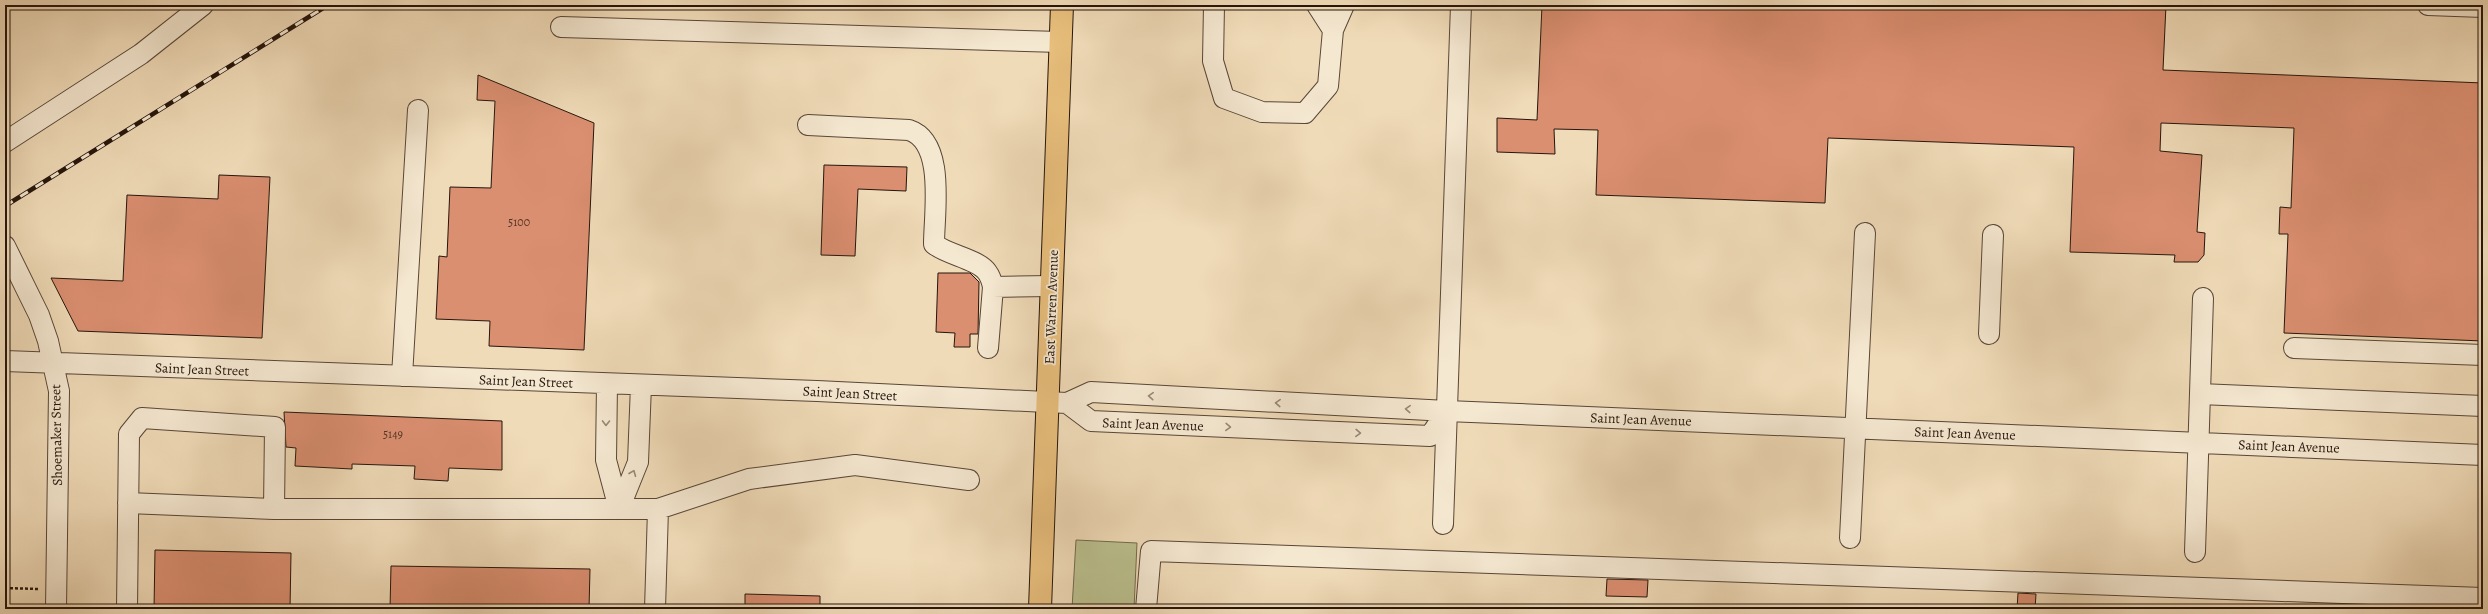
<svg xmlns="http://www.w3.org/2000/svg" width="2488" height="614" viewBox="0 0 2488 614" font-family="Alegreya,serif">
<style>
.green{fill:#bbc08e;stroke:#706a4d}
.building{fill:#db8f71;stroke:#25150c}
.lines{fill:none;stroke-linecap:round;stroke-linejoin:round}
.minor-casing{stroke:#584637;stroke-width:22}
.major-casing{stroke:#25150c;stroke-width:24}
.path{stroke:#25150c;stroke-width:2.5;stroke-dasharray:3 2;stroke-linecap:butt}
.minor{stroke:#f5e8d1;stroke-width:20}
.major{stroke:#e8be7c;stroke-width:22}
.rail-casing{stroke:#25150c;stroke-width:4.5}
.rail{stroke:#f5e8d1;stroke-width:3;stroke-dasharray:9;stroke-linecap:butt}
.oneway{stroke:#978978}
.labels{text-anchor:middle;stroke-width:3.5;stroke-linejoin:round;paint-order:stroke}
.number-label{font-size:12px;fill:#523425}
.street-label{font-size:14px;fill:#25150c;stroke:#f5e8d1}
</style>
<rect width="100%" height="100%" fill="#f0dbb8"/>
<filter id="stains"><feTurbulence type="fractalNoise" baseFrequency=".005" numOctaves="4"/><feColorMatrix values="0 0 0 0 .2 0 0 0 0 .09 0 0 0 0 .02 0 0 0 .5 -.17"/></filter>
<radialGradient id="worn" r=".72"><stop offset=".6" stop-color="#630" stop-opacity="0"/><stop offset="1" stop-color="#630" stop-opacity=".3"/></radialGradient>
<path class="green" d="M1076,540l61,3 -3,66h-62z"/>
<path class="building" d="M1542,5h624l-3,65 320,13v258l-199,-8 4,-99h-9l1,-27 11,1 3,-80 -133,-5 -1,28 42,4 -5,77 8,1 -1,22 -6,7h-24l1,-7 -105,-3 4,-105 -246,-9 -3,65 -229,-8 2,-65 -44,-1 1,25 -58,-2v-34l40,2z
M478,75l116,48 -10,227 -95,-4 1,-25 -54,-2 3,-63 8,1 3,-70 41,1 4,-87 -18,-1z
M824,165l83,2 -1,24 -48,-2 -3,67 -34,-1z
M219,175l51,2 -8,161 -184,-7 -27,-53 72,3 4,-86 91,4z
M938,273h32l9,9 -1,52h-8v13h-16l1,-14 -19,-1z
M284,412l218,9v49l-53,-2 -1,13 -34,-2 1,-13 -63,-2v5l-57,-3 1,-18 -10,-1z
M155,550l136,3 -1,56h-136z
M391,566l199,3 -1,40h-199z
M1607,579l41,1 -1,17 -41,-1z
M2018,593l18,1 -1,15h-18z
M745,594l75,2v13h-75z"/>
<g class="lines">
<defs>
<path id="minor" d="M1214,5l-1,56 11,37 38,14 43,1 23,-27 5,-56 11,-25
M1317,5l16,25
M2428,5l55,2
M561,27l499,15
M808,125l101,5c37,12 25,83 25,114 13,11 44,15 53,28 3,4 5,10 6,15
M5,142l136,-88 62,-49
M5,246l34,69 9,26 11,50 -3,218
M1989,334l4,-99
M988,348l5,-61 58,-1
M2294,348l189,7
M5,361l812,30 250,12 24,-11 356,19 1036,44
M402,376l16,-266
M607,384l-1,76 13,49
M2200,394l283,12
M1067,403l24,18 339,15 17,-25
M128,503l146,6
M619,509l19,-47 3,-77
M1443,524l18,-519
M1850,538l15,-305
M2195,552l8,-254
M127,609l2,-175 13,-16 133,9 -1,82h384l91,-30 106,-14 114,15
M655,609l3,-100
M1146,609l5,-58 1332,47"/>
<path id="major" d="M1040,609l22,-604"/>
</defs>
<use href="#minor" class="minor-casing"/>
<use href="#major" class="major-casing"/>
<path class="path" d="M5,588l33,1"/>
<use href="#minor" class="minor"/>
<use href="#major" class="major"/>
<defs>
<path id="rail" d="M5,206l323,-201"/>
</defs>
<use href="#rail" class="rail-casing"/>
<use href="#rail" class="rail"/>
</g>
<defs><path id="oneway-chevron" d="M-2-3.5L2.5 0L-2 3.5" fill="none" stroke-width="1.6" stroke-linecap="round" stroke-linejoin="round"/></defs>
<g class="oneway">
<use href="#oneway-chevron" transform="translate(1151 396) rotate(-176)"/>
<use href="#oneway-chevron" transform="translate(1278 403) rotate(-177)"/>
<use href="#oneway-chevron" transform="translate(1408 409) rotate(-177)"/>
<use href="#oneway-chevron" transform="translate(606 423) rotate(91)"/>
<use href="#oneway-chevron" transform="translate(1228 427) rotate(2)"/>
<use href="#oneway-chevron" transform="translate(1358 433) rotate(2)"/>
<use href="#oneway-chevron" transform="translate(633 473) rotate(-68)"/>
</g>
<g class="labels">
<g class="number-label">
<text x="519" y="226">5100</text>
<text x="393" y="438">5149</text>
</g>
<g class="street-label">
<text transform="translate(1051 307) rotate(-88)" y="5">East Warren Avenue</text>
<text transform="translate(202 369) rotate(2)" y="5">Saint Jean Street</text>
<text transform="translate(526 381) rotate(2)" y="5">Saint Jean Street</text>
<text transform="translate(850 393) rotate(3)" y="5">Saint Jean Street</text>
<text transform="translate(1641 419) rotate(2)" y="5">Saint Jean Avenue</text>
<text transform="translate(1153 424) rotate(2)" y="5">Saint Jean Avenue</text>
<text transform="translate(1965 433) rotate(2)" y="5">Saint Jean Avenue</text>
<text transform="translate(56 435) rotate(-91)" y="5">Shoemaker Street</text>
<text transform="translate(2289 446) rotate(2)" y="5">Saint Jean Avenue</text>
</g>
</g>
<rect width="2488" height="614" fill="none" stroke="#f0dbb8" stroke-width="20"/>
<rect x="6" y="6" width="2476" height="602" fill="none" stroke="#25150c" stroke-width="2"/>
<rect x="10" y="10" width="2468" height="594" fill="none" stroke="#25150c"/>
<rect width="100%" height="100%" filter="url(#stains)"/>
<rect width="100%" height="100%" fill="url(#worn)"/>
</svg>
